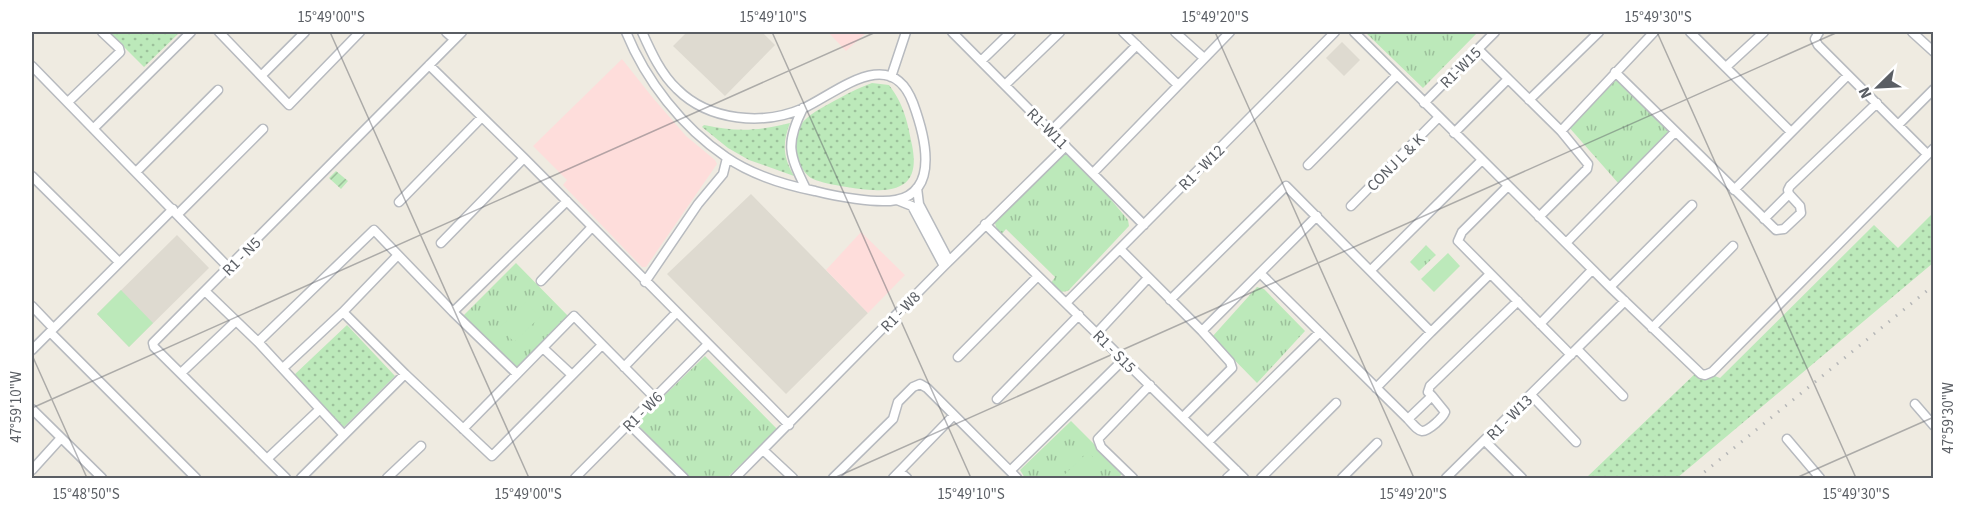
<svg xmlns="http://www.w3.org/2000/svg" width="1965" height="510" viewBox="0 0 1965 510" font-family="'Source Sans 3',sans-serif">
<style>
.education{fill:#dedad0}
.medical{fill:#fedddb}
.grass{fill:url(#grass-dots)}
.park{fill:url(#park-tufts)}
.garden{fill:url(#garden-furrows)}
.pitch{fill:#bce9ba}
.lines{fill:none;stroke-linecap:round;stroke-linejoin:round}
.minor-casing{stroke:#b7babf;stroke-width:11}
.minor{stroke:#fff;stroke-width:8}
.rail{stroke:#b5b6b7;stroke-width:3;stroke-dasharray:1.5 8;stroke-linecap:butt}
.ticks{fill:none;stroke:#5a5e64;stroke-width:1.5;stroke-opacity:0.45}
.labels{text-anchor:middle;stroke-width:6;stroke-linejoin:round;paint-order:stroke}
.street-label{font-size:16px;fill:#5a5e64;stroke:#fff}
.neatline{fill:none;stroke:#5a5e64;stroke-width:2}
.ticks-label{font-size:15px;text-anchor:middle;fill:#5a5e64}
</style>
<defs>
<pattern id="grass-dots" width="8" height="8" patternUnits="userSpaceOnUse" patternTransform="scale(1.5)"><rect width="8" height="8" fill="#bce9ba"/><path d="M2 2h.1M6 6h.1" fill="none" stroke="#9cc09b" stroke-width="1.8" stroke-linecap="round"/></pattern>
<pattern id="park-tufts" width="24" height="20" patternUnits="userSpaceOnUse" patternTransform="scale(1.5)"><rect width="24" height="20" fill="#bce9ba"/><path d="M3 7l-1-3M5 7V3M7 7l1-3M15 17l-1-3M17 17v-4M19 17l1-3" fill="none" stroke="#9cc09b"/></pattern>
<pattern id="garden-furrows" width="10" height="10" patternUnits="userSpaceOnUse" patternTransform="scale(1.5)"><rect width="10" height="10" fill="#bce9ba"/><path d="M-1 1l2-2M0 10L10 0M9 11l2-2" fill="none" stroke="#9cc09b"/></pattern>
</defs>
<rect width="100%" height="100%" fill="#efebe1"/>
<path class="education" d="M687,32h75l13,13 -50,51 -52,-50z
M1342,42l18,18 -16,16 -18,-18z
M751,194l117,119 -82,81 -119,-120z
M177,235l32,33 -80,79 -32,-33z"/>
<path class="medical" d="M828,32h39l-21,19z
M622,59l31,39 33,38 29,24 2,4 -71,103h-4l-79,-82 4,-5 -34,-34z
M861,232l44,43 -37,38 -42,-43z"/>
<path class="grass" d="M109,32h71l-36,35z
M872,83l17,2c15,20 18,35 23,60 2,10 4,26 -4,35 -7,9 -23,11 -34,10 -12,0 -53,-6 -63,-12 -7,-5 -13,-15 -15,-23 -8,-30 16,-42 38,-54 13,-7 24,-13 38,-18z
M790,123c-8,21 -7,34 4,53l-45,-16 -21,-12 -26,-21 2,-2c32,7 54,6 86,-2z
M1933,213v50l-256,215h-91l113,-108 21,8 154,-153 24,23z
M347,325l48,51 -52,52 -50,-52z"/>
<path class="park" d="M1365,32h113l-55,56z
M1621,76l54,57 -56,51 -52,-59z
M1064,152l23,19 41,49 1,6 -61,65 -8,1 -9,-9 4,-6 -49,-48 -5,6 -5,-8 -1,-4z
M1426,245l10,10 -17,16 -9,-9z
M516,263l53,54 -53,53 -54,-53z
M1257,287l7,2 41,42 -48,52 -45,-46z
M705,356l72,73 -50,49h-37l-54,-55z
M1071,421l52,52 -5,5h-93l-5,-8z"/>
<path class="garden" d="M336,171l12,10 -7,8 -12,-11z"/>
<path class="pitch" d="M1448,253l12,13 -26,26 -13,-13z
M121,290l32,33 -24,24 -32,-33z
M526,302l14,15 -26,25 -14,-15z
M1088,452l16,16 -11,10h-32z"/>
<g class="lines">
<defs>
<path id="minor" d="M219,32l70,73 71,-73
M446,32l8,7
M626,32c20,49 56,95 100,125 26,18 59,28 89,34 19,5 62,13 81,9 45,-9 28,-67 17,-97 -22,-59 -75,-11 -109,5 -41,18 -95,13 -127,-19 -16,-15 -26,-37 -35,-57
M952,32l192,193
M1123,32l55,53
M1175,32l29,26
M1354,32l256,255 91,87 4,1 7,-3 222,-224
M1690,32l101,100
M1819,32l-4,7 3,6 30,30
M1912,32l22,20
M1478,49l83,82 27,33 -1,5 -48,48
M981,61l30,-29
M429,65l95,93 265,267
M32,66l197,202
M1726,67l38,-35
M1615,72l161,158 8,-1 17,-16 -1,-7 -11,-12
M262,75l43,-43
M891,77l15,-45
M1005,85l55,-53
M1529,100l70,-68
M68,102l52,-50 -1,-4 -17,-16
M1424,103l71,-71
M803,108c-18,36 -14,46 3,81
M1898,125l36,-36
M94,128l97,-96
M1051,131l86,-86
M1561,131l93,-99
M1454,133l54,-54
M1308,165l89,-90
M136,172l82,-82
M1093,173l137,-141
M32,176l87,86
M1508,186l-46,46 -4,9 113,114
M917,188l2,16 30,57
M1734,190l114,-115 79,79
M897,200l15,6 32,60
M399,202l83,-85
M1351,206l88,-89
M178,214l85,-85
M1764,219l25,-25 -1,-4 2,-4 87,-83
M985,224l259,254
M441,243l83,-85
M1566,243l109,-111
M1120,249l82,82 115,-115
M397,256l-54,56 62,62 87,82 110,-111
M1371,270l111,-110
M1260,273l148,146c12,13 13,17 28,4 4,-4 7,-6 9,-11l-13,-16 -24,23
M541,281l51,-54
M645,282l53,-78 25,-30 4,-16
M1610,287l82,-82
M205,291l53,51 86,93
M1170,300l116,-114 145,146 59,-58
M1066,303l269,-271
M32,306l21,22
M453,312l114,-111
M1540,324l52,-54
M1652,328l81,-82
M50,332l146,146
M1097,333l51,-55
M258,342l116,-112 79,82 64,62
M543,348l29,27
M1577,349l46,47
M32,350l141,-141
M958,357l80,-81
M624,367l52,-54
M283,368l60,-56
M181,373l55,-52
M1376,388l55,-56
M1531,395l45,47
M1432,396l-4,-4 2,-6 88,-85
M997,399l82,-84
M1915,404l19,22
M32,409l70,69
M1183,417l49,-49 -2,-6 -28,-31
M629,424l55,54
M463,429l111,-113 81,82
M1787,439l33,39
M1485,441l37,37
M1208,442l112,-110
M763,450l30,28
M267,459l53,-50
M32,470l29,-32
M1010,471l114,-112
M900,472l7,6
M286,478l-132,-131 -1,-4 309,-311
M301,478l104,-104
M387,478l34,-32
M575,478l133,-134
M735,478l209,-212 122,-120
M833,478l60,-59 5,-17 15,-15 7,-3 7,4 90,90
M893,478l61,-63
M1133,478l-32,-31 -3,-8 52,-54
M1227,478l9,-8
M1261,478l75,-75
M1342,478l35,-35
M1446,478l179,-177"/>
</defs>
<use href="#minor" class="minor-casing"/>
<use href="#minor" class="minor"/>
<path class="rail" d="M1697,478l237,-193"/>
</g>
<path class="ticks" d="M330,32l199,446M772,32l199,446M1215,32l199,446M1657,32l199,446M32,355l55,123M32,408l844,-376M834,478l1004,-446M1796,478l138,-61"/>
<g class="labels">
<g class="street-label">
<text transform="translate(1460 67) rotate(-45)" y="6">R1-W15</text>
<text transform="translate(1048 128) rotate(45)" y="6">R1-W11</text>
<text transform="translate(1395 162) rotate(-45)" y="6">CONJ L &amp; K</text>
<text transform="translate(1201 167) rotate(-45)" y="6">R1 - W12</text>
<text transform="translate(241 256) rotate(-45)" y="6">R1 - N5</text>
<text transform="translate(900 311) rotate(-46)" y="6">R1 - W8</text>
<text transform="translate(1115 351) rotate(45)" y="6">R1 - S15</text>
<text transform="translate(642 411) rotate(-45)" y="6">R1 - W6</text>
<text transform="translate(1509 417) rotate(-45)" y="6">R1 - W13</text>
</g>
</g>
<rect width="1965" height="510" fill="none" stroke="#ffffff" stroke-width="66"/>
<g transform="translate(1878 87) rotate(246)" stroke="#ffffff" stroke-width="4.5" paint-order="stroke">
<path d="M0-4.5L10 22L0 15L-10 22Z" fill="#5a5e64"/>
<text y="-9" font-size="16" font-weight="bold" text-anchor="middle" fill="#5a5e64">N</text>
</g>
<rect x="33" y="33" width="1899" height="444" class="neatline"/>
<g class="ticks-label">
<text x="331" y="22">15°49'00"S</text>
<text x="773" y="22">15°49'10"S</text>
<text x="1215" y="22">15°49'20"S</text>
<text x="1658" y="22">15°49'30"S</text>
<text transform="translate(16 407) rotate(-90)" y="5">47°59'10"W</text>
<text transform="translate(1948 418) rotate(-90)" y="5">47°59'30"W</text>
<text x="86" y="499">15°48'50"S</text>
<text x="528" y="499">15°49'00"S</text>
<text x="971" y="499">15°49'10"S</text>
<text x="1413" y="499">15°49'20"S</text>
<text x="1856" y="499">15°49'30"S</text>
</g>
</svg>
